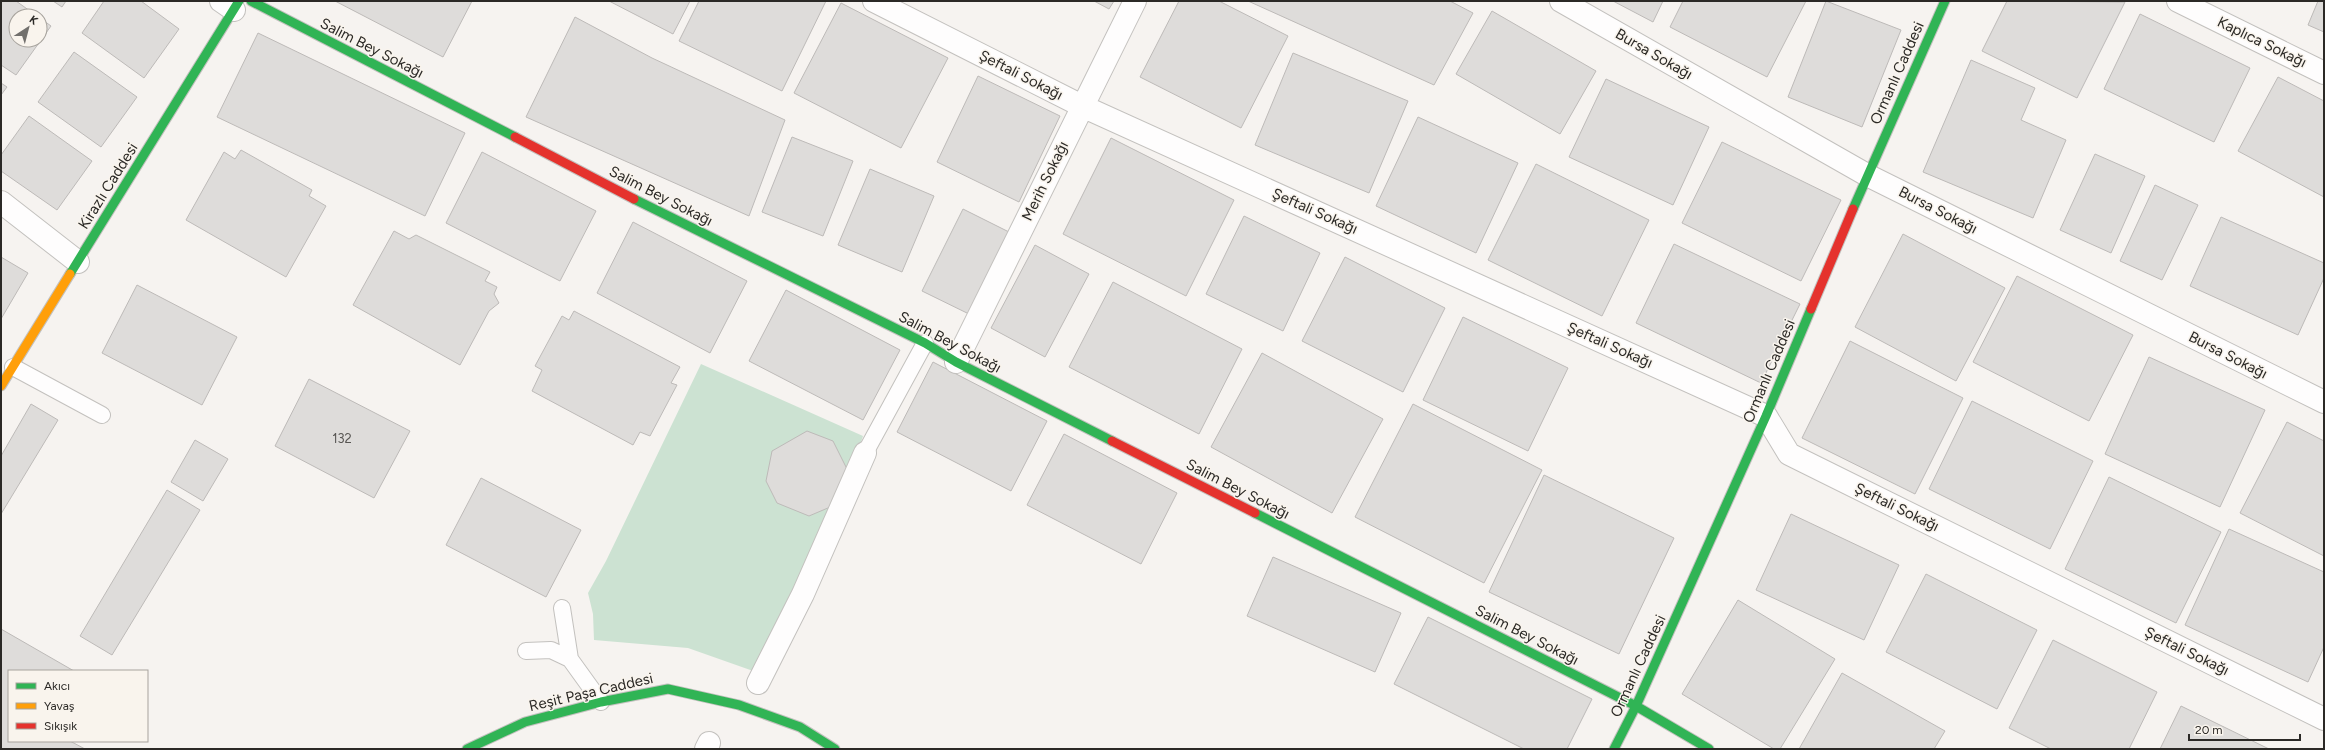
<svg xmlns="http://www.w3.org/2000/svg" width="2325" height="750" viewBox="0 0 2325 750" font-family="Figtree,sans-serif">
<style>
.green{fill:#cce2d2}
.building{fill:#dedcda;stroke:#bdbab8}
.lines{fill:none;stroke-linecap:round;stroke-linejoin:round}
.lane-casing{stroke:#c3c1be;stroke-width:18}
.street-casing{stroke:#c3c1be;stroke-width:24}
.fast-casing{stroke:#c3c1be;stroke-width:11}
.slow-casing{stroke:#c3c1be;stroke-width:11}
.jam-casing{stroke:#c3c1be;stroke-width:11}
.lane{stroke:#fefdfd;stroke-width:16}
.street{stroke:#fefdfd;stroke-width:22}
.fast{stroke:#30b455;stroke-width:9}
.slow{stroke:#ff9f0a;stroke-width:9}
.jam{stroke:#e5322d;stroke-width:9}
.labels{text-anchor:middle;stroke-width:3;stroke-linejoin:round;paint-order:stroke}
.number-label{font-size:13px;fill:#585653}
.street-label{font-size:15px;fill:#2b2926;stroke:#f9f4ed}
</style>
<rect width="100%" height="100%" fill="#f6f3f0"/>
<path class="green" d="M701,364l162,72 -13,39 -94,197 -68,-24 -94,-8 -1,-26 -5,-21 18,-32z"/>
<path class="building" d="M1,1h15l21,15h-21v24h24v-22l11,8 -35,49 -15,-10z
M53,1h13l-4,6z
M104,1h37l38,28 -35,49 -62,-45z
M335,1h137l-29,56z
M609,1h81l-17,33z
M699,1h127l-44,90 -103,-50z
M1094,1h20l-5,8z
M1179,1h40l69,35 -47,92 -101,-51z
M1248,1h202l23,12 -39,72z
M1613,1h50l-10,21z
M1683,1h123l-39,76 -97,-50z
M1826,1l75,29 -39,97 -74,-30z
M2007,1l118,1 -48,96 -95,-47z
M2318,1h6v31l-16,-7z
M841,3l107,55 -47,90 -107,-55z
M1492,11l104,60 -36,63 -104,-60z
M2140,14l110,54 -36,74 -110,-53z
M575,17l77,41 133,62 -36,96 -223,-99z
M258,33l207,100 -40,83 -208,-99z
M74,52l63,45 -36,50 -63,-45z
M1293,53l115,48 -39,92 -114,-48z
M1971,60l64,28 -14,32 45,20 -33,78 -110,-46z
M978,76l82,40 -41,86 -82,-40z
M2278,77l46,24v96l-86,-46z
M1606,79l103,48 -36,78 -104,-48z
M1,83l6,4 -6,8z
M29,116l63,45 -35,49 -56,-39v-16z
M1418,117l100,46 -42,90 -100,-47z
M792,137l61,24 -30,75 -61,-24z
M1111,138l123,62 -48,96 -123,-62z
M1722,142l119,58 -40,81 -119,-58z
M241,150l71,40 -3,6 17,10 -40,71 -100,-57 38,-68 11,7z
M482,152l114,59 -36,70 -114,-58z
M2095,154l50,22 -34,77 -51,-23z
M1536,164l113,56 -47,96 -114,-56z
M870,169l64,27 -32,76 -64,-27z
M2155,185l43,20 -36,75 -42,-19z
M963,209l48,24 -40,82 -49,-24z
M1244,216l76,37 -37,78 -77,-37z
M2221,217l103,46v15l-26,57 -108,-49z
M633,222l114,59 -37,72 -113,-60z
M394,231l15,8 7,-4 74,37 -5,9 12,6 -3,7 5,9 -10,8 -29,54 -107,-60z
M1903,234l102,54 -49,93 -101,-54z
M1674,244l126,60 -39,79 -125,-60z
M1035,245l54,29 -44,83 -54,-29z
M1,257l27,16 -27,46z
M1345,257l100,51 -42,84 -101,-51z
M2017,276l116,59 -44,86 -116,-59z
M1113,282l129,67 -43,85 -130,-67z
M137,285l100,52 -35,68 -100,-52z
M786,290l114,60 -37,70 -114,-59z
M574,311l106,56 -9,16 6,2 -27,51 -10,-4 -7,13 -101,-54 10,-21 -7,-4 27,-50 7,4z
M1463,317l105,51 -40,83 -105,-51z
M1850,341l113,57 -48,96 -113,-56z
M1262,353l121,66 -51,94 -121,-66z
M2149,357l116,53 -45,97 -115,-53z
M933,362l114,59 -36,70 -114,-59z
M309,379l101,52 -36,67 -99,-52z
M1972,401l121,60 -43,88 -121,-60z
M31,404l27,16 -57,94v-58z
M1413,404l129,66 -58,113 -129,-66z
M2287,422l37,19v115l-84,-43z
M807,431l26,10 17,34 -8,27 -33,14 -32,-13 -11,-22 6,-30z
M1064,434l113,59 -36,71 -114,-59z
M195,440l33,19 -25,42 -32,-19z
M1544,475l130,63 -55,116 -130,-62z
M2109,477l112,55 -45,91 -111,-54z
M481,478l100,52 -35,67 -100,-52z
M167,490l33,20 -88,145 -32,-19z
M1791,514l108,51 -35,75 -108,-50z
M2229,529l95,43v75l-16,35 -123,-57z
M1273,557l128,56 -26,59 -128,-56z
M1926,574l111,56 -40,79 -111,-57z
M1738,600l97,59 -55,90h-6l-92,-55z
M1428,617l164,82 -25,50h-43l-130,-65z
M1,629l73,42h-65v70h61l15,8h-84z
M2053,640l104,52 -28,57h-78l-42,-21z
M1842,673l103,58 -11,18h-135z
M2181,706l88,43h-109z"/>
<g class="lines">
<defs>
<path id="lane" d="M13,367l89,48
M865,453l60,-110
M562,608l8,51 31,43
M526,651l25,-1 19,9"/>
<path id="street" d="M221,1l13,9
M874,1l208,105 684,310 23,38 535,265
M1561,1l306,174 457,227
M2178,1l146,72
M1,202l77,60
M956,362l179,-361
M758,683l45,-89 62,-141
M706,749l3,-6"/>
<path id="fast" d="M251,1l264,136
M634,199l291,144 31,19 156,79
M1853,209l92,-208
M70,274l169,-273
M1255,513l381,193 73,43
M467,749l58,-27 76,-20 67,-13 71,16 61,22 35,22
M1614,749l22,-43 130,-290 45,-107"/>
<path id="slow" d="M1,386l69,-112"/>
<path id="jam" d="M515,137l119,62
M1811,309l42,-100
M1112,441l143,72"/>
</defs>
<use href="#lane" class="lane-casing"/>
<use href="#street" class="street-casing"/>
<use href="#fast" class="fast-casing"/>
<use href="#slow" class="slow-casing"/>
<use href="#jam" class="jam-casing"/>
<use href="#lane" class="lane"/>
<use href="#street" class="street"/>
<use href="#fast" class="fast"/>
<use href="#slow" class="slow"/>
<use href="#jam" class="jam"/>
</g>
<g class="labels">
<g class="number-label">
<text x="342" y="443">132</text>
</g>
<g class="street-label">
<text transform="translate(2262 42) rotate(26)" y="5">Kaplıca Sokağı</text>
<text transform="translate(372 48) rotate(27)" y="5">Salim Bey Sokağı</text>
<text transform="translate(1654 54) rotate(30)" y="5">Bursa Sokağı</text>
<text transform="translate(1897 73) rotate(-66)" y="5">Ormanlı Caddesi</text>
<text transform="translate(1021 75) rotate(27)" y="5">Şeftali Sokağı</text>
<text transform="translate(1045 181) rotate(-64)" y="5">Merih Sokağı</text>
<text transform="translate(108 186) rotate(-58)" y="5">Kirazlı Caddesi</text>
<text transform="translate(661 196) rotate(27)" y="5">Salim Bey Sokağı</text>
<text transform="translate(1938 210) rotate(27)" y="5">Bursa Sokağı</text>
<text transform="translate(1315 211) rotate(24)" y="5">Şeftali Sokağı</text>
<text transform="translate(950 342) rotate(28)" y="5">Salim Bey Sokağı</text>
<text transform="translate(1610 345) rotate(24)" y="5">Şeftali Sokağı</text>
<text transform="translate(2228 355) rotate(27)" y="5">Bursa Sokağı</text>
<text transform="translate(1769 371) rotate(-67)" y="5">Ormanlı Caddesi</text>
<text transform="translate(1238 489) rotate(27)" y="5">Salim Bey Sokağı</text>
<text transform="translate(1897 507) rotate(26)" y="5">Şeftali Sokağı</text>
<text transform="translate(1527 635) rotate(27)" y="5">Salim Bey Sokağı</text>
<text transform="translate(2187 651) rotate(26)" y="5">Şeftali Sokağı</text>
<text transform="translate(1638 666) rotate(-65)" y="5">Ormanlı Caddesi</text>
<text transform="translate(591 692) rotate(-13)" y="5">Reşit Paşa Caddesi</text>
</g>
</g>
<rect width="2325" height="750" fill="none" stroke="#2b2926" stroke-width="4"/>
<rect x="8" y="670" width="140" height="72" fill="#f9f4ed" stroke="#a7a39d"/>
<rect x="16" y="683" width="20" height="6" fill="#30b455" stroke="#a7a39d"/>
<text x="44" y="690" font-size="12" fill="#2b2926">Akıcı</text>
<rect x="16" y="703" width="20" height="6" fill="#ff9f0a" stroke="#a7a39d"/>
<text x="44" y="710" font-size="12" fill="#2b2926">Yavaş</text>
<rect x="16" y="723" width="20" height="6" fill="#e5322d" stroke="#a7a39d"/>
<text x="44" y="730" font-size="12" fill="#2b2926">Sıkışık</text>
<g transform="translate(28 28) rotate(36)"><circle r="19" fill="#f9f4ed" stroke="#a7a39d"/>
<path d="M0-3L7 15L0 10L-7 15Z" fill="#72706d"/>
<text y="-6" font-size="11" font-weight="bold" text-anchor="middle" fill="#2b2926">K</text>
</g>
<path d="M2189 734v6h111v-6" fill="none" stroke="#2b2926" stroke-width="2"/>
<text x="2195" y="734" font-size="12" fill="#2b2926" stroke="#f9f4ed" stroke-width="3" paint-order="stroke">20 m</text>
</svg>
